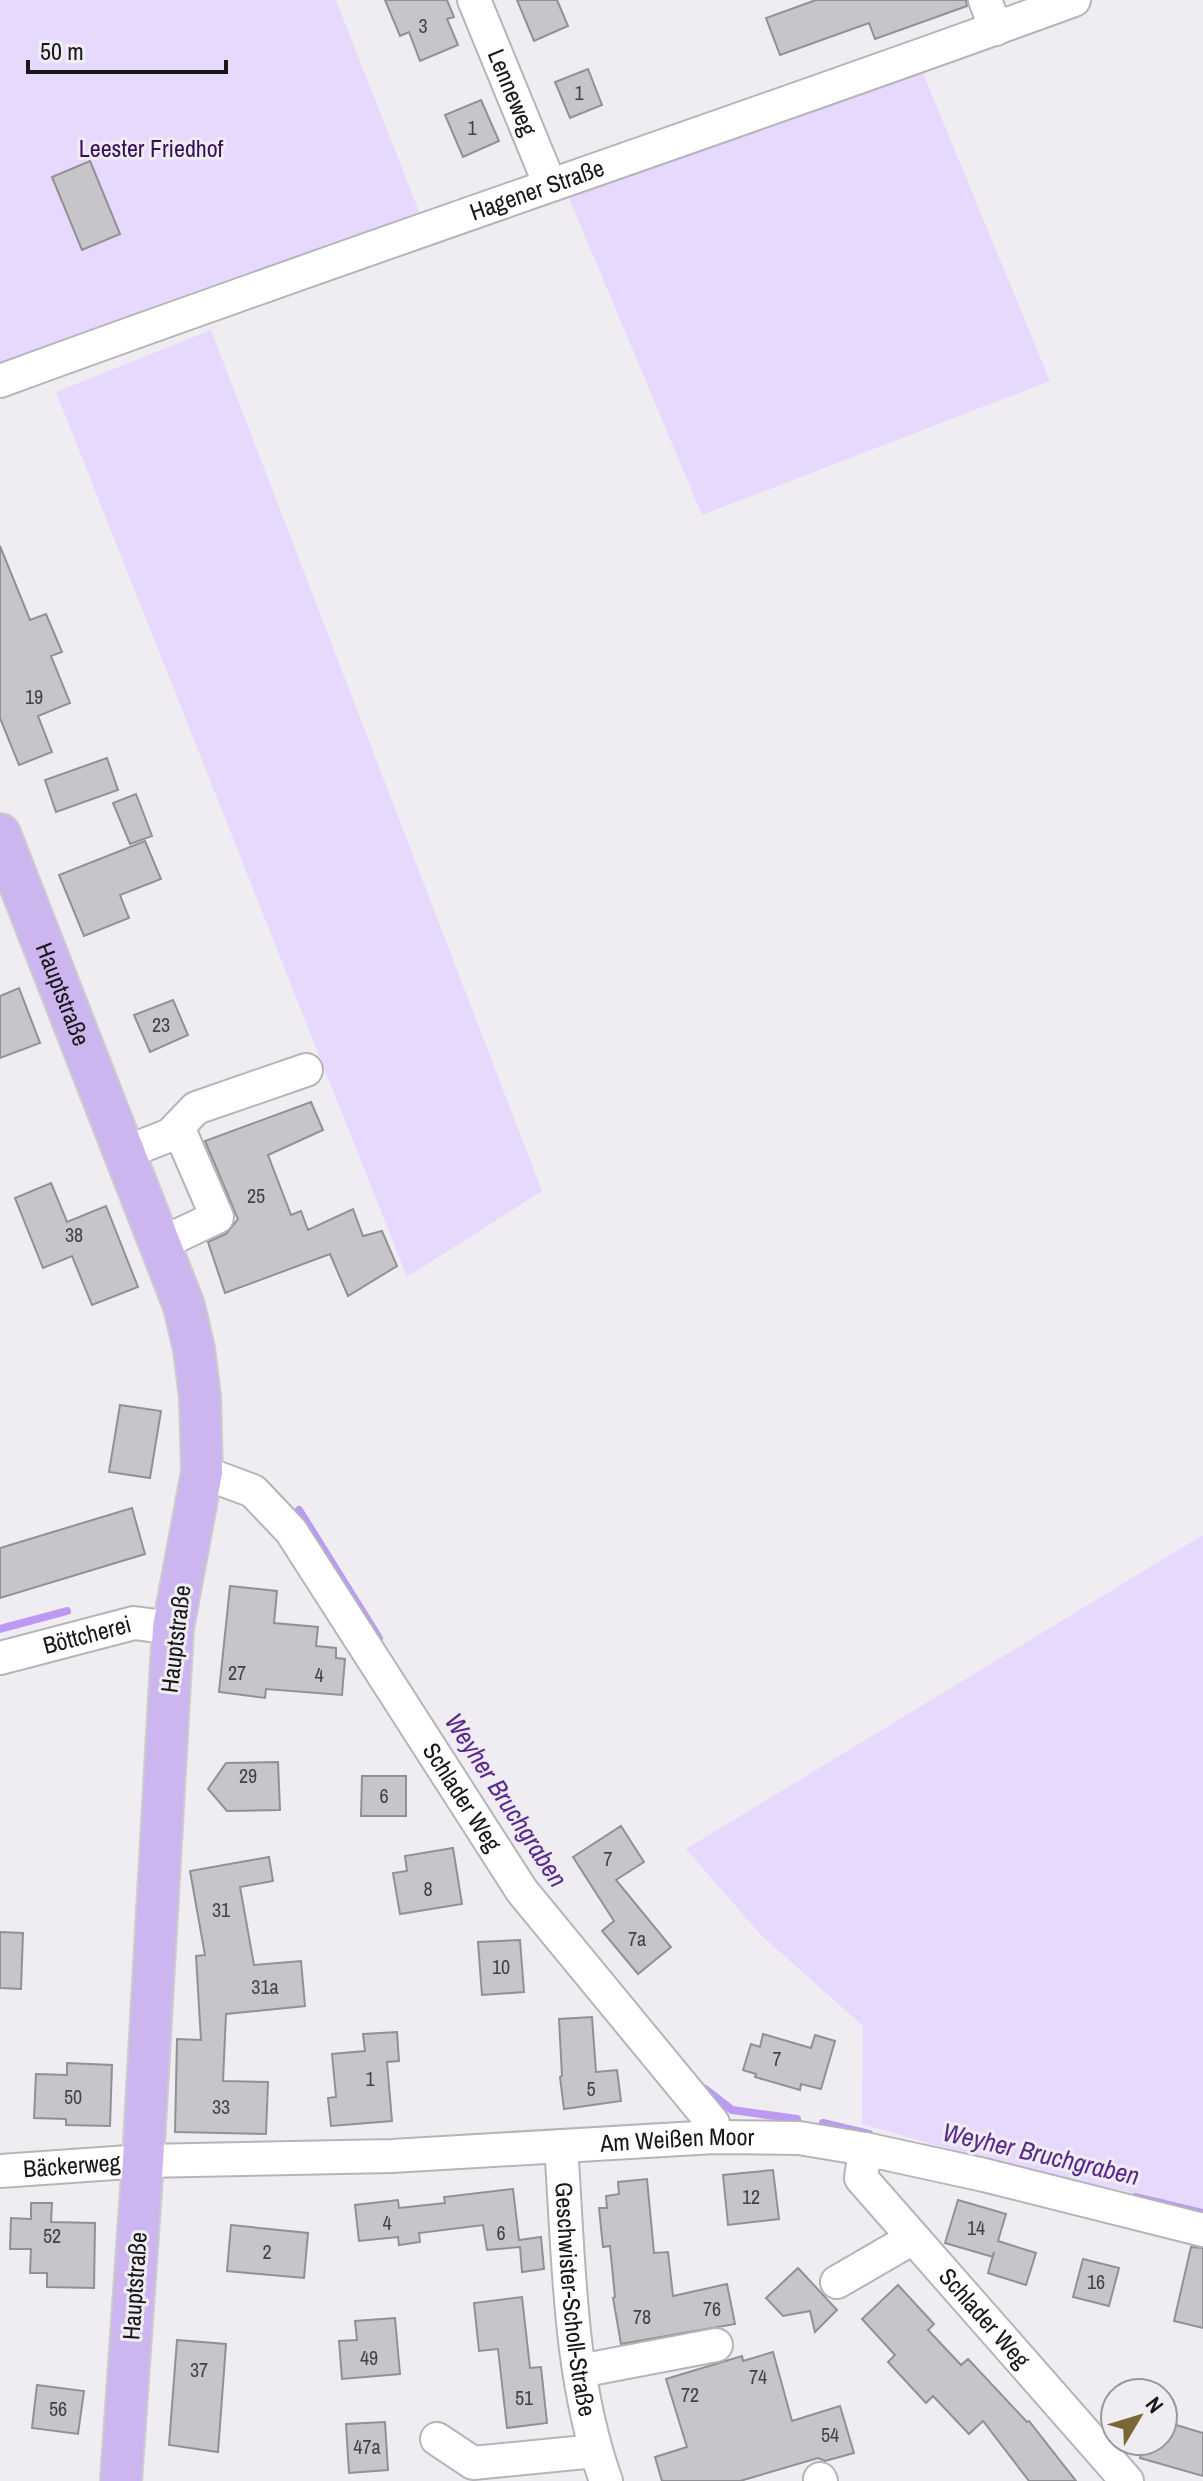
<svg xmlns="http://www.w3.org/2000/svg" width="1203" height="2481" viewBox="0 0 1203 2481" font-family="'Archivo Narrow',sans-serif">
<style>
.green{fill:#e6d9fd}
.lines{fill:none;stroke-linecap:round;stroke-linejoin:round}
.stream{stroke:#bd9af2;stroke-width:8}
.building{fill:#c7c5ca;stroke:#929095;stroke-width:2}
.minor-casing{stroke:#b6b4b9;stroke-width:36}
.major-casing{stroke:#ccc;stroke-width:44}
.minor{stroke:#fff;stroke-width:32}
.major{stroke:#cdb5ef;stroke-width:40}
.labels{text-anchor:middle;stroke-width:6;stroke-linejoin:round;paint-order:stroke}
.number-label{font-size:20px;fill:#434244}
.street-label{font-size:24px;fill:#171618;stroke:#efedf2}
.park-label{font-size:24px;fill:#360e5c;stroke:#efedf2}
.water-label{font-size:26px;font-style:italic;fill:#5a298e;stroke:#efedf2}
</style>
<rect width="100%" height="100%" fill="#efedf2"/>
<path class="green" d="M0,0h336l84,214 -225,77 -195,72z
M920,66l130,315 -348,134 -133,-317z
M211,330l331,861 -135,86 -351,-885z
M1203,1535v674l-219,-50 -122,-35 1,-98 -102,-91 -75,-86z"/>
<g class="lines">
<path class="stream" d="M299,1510l80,128
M0,1629l67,-18
M705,2089l27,21 65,9
M823,2123l46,11
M1135,2197l68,16"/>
</g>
<path class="building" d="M385,0h62l7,17 -7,2 11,26 -38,16 -11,-29 -9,4z
M517,0h40l11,26 -34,15z
M816,0h150l1,6 -92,33 -6,-16 -89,32 -14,-37z
M588,69l14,36 -32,13 -15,-36z
M481,100l18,41 -36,16 -18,-42z
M90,161l30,73 -38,16 -30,-73z
M0,546l30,74 16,-6 16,38 -11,4 19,47 -32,13 14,36 -33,13 -19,-47z
M107,758l11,32 -62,22 -11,-32z
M136,794l16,42 -22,8 -17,-41z
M145,841l16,38 -41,16 9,23 -45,18 -25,-61z
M19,988l21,55 -40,15v-62z
M173,1000l15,35 -38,17 -16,-37z
M311,1102l12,28 -55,25 23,60 10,-4 7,19 45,-21 10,27 19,-5 15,35 -49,30 -18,-42 -105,39 -17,-51 18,-8 12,-15 -33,-78z
M51,1183l16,39 39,-16 32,81 -46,18 -20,-49 -29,12 -28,-70z
M120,1405l41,6 -11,67 -41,-6z
M132,1508l13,46 -145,44v-50z
M230,1586l47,5 -3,32 44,4 -2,19 20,2v10l9,1 -3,36 -76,-6 -1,9 -46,-6z
M278,1762l2,48 -53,1 -19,-22 18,-26z
M362,1776h44v40h-45z
M621,1826l23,36 -28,18 55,67 -33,27 -36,-43 12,-10 -41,-64z
M453,1848l9,56 -62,10 -7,-41 14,-2 -2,-15z
M269,1857l4,24 -33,6 14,78 47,-4 4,45 -79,8 -3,67 45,1 -2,52 -91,-2 2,-93 24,1 -5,-84 9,-1 -15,-84z
M0,1932l23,1 -2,56 -21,-1z
M520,1940l4,52 -42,3 -4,-53z
M592,2017l4,55 21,-2 4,31 -57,8 -4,-32 2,-1 -3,-57z
M397,2032l2,29 -12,1 5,59 -61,5 -3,-28 8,-1 -4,-43 33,-3 -2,-17z
M763,2034l48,14 4,-13 20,6 -14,48 -20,-5 -1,6 -45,-13 1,-3 -13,-4 8,-26 9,3z
M67,2063l45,2 -2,61 -44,-1v-6l-32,-1 2,-44 31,1z
M773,2170l6,49 -51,6 -5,-50z
M647,2179l7,74 14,-1 5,44 54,-12 8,40 -114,20 -8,-46 2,-1 -5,-51 -7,1 -4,-39h8l-1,-12 13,-2 -1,-12z
M513,2189l6,51 22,-3 3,32 -22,3 -2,-25 -33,3 -4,-25 -64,8 1,9 -21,3 -1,-8 -39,4 -4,-36 43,-5 1,8 46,-5 -1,-6z
M958,2200l48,14 -8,27 38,12 -10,32 -38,-12 6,-21 -1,5 -48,-14z
M31,2203h21l-1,19 44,1 -1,65 -47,-1v-14h-17l1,-24h-21l1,-31 20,1z
M231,2225l77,8 -4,45 -77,-7z
M1191,2247l12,1v80l-29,-7z
M1083,2259l36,9 -10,38 -36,-9z
M798,2268l39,42 -22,22 -5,-21 -27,5 -17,-18z
M898,2285l36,39 -6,6 33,35 7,-6 59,63 2,-1 47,60h-47l-46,-60 -14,13 -36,-38 -7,7 -38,-41 7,-7 -33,-36z
M522,2297l8,71 11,-1 6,56 -40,5 -9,-79 -19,2 -5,-48z
M395,2318l5,56 -58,5 -3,-38 18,-1 -2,-19z
M177,2340l49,4 -8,108 -49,-7z
M773,2352l19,69 48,-15 14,47 -29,8 -7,-3 -78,23h-78l-7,-24 32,-10 -21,-68 76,-23 1,5z
M37,2385l47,6 -6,43 -46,-6z
M1163,2421l40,12v43l-63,-18 4,-17h19z
M385,2422l3,48 -39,3 -3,-49z"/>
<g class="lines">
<defs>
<g id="minor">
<path id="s1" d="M474,0l76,185"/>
<path d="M985,0l11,29"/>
<path id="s2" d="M0,381c357,-131 717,-251 1074,-381"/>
<path d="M124,1153l46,-18 26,-27 110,-38"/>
<path d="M160,1244l57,-27 -39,-90"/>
<path id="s3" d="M202,1472l51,19 38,40 231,360 191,232 1,14"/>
<path id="s4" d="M0,1658l134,-35 39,5"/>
<path id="s5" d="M561,2146c8,111 7,229 45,335"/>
<path id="s6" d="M865,2149l-4,29 266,303"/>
<path id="s7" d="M0,2171l143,-10 249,-5 322,-19 85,1 66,11 119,26 219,55"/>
<path d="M837,2282l76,-44"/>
<path d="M580,2371l136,-26"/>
<path d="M437,2439l36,24 122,-12"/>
<path d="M820,2479l1,2"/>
</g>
<g id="major">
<path id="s8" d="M0,834l184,472 10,43 6,48 2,75 -29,156 -30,533 -22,320"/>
</g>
</defs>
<use href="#minor" class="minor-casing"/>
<use href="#major" class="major-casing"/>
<use href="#minor" class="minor"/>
<use href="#major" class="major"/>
</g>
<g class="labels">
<g class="number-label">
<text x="423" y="33">3</text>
<text x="579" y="100">1</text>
<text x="472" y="135">1</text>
<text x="34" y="704">19</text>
<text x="161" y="1032">23</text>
<text x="256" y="1203">25</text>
<text x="74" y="1242">38</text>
<text x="237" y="1680">27</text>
<text x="319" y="1682">4</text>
<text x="248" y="1783">29</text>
<text x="384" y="1803">6</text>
<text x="608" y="1866">7</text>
<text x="428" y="1896">8</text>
<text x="221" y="1917">31</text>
<text x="637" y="1946">7a</text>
<text x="501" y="1974">10</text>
<text x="265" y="1994">31a</text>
<text x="777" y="2066">7</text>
<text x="370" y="2086">1</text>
<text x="591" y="2096">5</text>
<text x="73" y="2104">50</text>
<text x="221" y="2114">33</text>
<text x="751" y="2204">12</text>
<text x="387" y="2230">4</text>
<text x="976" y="2235">14</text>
<text x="501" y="2240">6</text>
<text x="52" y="2243">52</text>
<text x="267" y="2259">2</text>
<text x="1096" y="2289">16</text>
<text x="712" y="2316">76</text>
<text x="642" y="2324">78</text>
<text x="369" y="2365">49</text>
<text x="199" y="2377">37</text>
<text x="758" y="2384">74</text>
<text x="690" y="2402">72</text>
<text x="524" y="2405">51</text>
<text x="58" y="2416">56</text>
<text x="830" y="2442">54</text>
<text x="367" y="2454">47a</text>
</g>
<g class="street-label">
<text dy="8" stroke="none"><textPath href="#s1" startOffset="100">Lenneweg</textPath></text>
<text dy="8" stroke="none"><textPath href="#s2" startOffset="570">Hagener Straße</textPath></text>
<text dy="8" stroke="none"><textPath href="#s8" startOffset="172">Hauptstraße</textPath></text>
<text dy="8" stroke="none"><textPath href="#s4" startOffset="90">Böttcherei</textPath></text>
<text transform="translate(176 1639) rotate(-83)" y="8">Hauptstraße</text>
<text dy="8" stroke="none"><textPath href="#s3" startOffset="426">Schlader Weg</textPath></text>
<text dy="8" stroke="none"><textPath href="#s7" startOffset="678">Am Weißen Moor</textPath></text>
<text dy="8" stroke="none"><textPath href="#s7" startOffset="72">Bäckerweg</textPath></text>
<text transform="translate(135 2286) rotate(-86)" y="8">Hauptstraße</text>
<text dy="8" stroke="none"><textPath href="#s5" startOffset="154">Geschwister-Scholl-Straße</textPath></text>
<text dy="8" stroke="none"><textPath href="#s6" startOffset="216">Schlader Weg</textPath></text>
</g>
<g class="park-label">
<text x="151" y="157">Leester Friedhof</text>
</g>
<g class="water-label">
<text transform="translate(506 1800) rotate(57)" y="9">Weyher Bruchgraben</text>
<text transform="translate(1041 2154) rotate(13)" y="9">Weyher Bruchgraben</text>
</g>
</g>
<g transform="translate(1139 2417) rotate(52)"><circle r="38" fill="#efedf2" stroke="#99979b" stroke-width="2"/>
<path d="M0-6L14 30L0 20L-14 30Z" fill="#786836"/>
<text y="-12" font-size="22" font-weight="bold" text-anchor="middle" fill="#171618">N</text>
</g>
<path d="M28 60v12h198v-12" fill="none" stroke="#171618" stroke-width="4"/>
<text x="40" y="60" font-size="24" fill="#171618" stroke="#efedf2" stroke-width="6" paint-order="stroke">50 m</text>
</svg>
